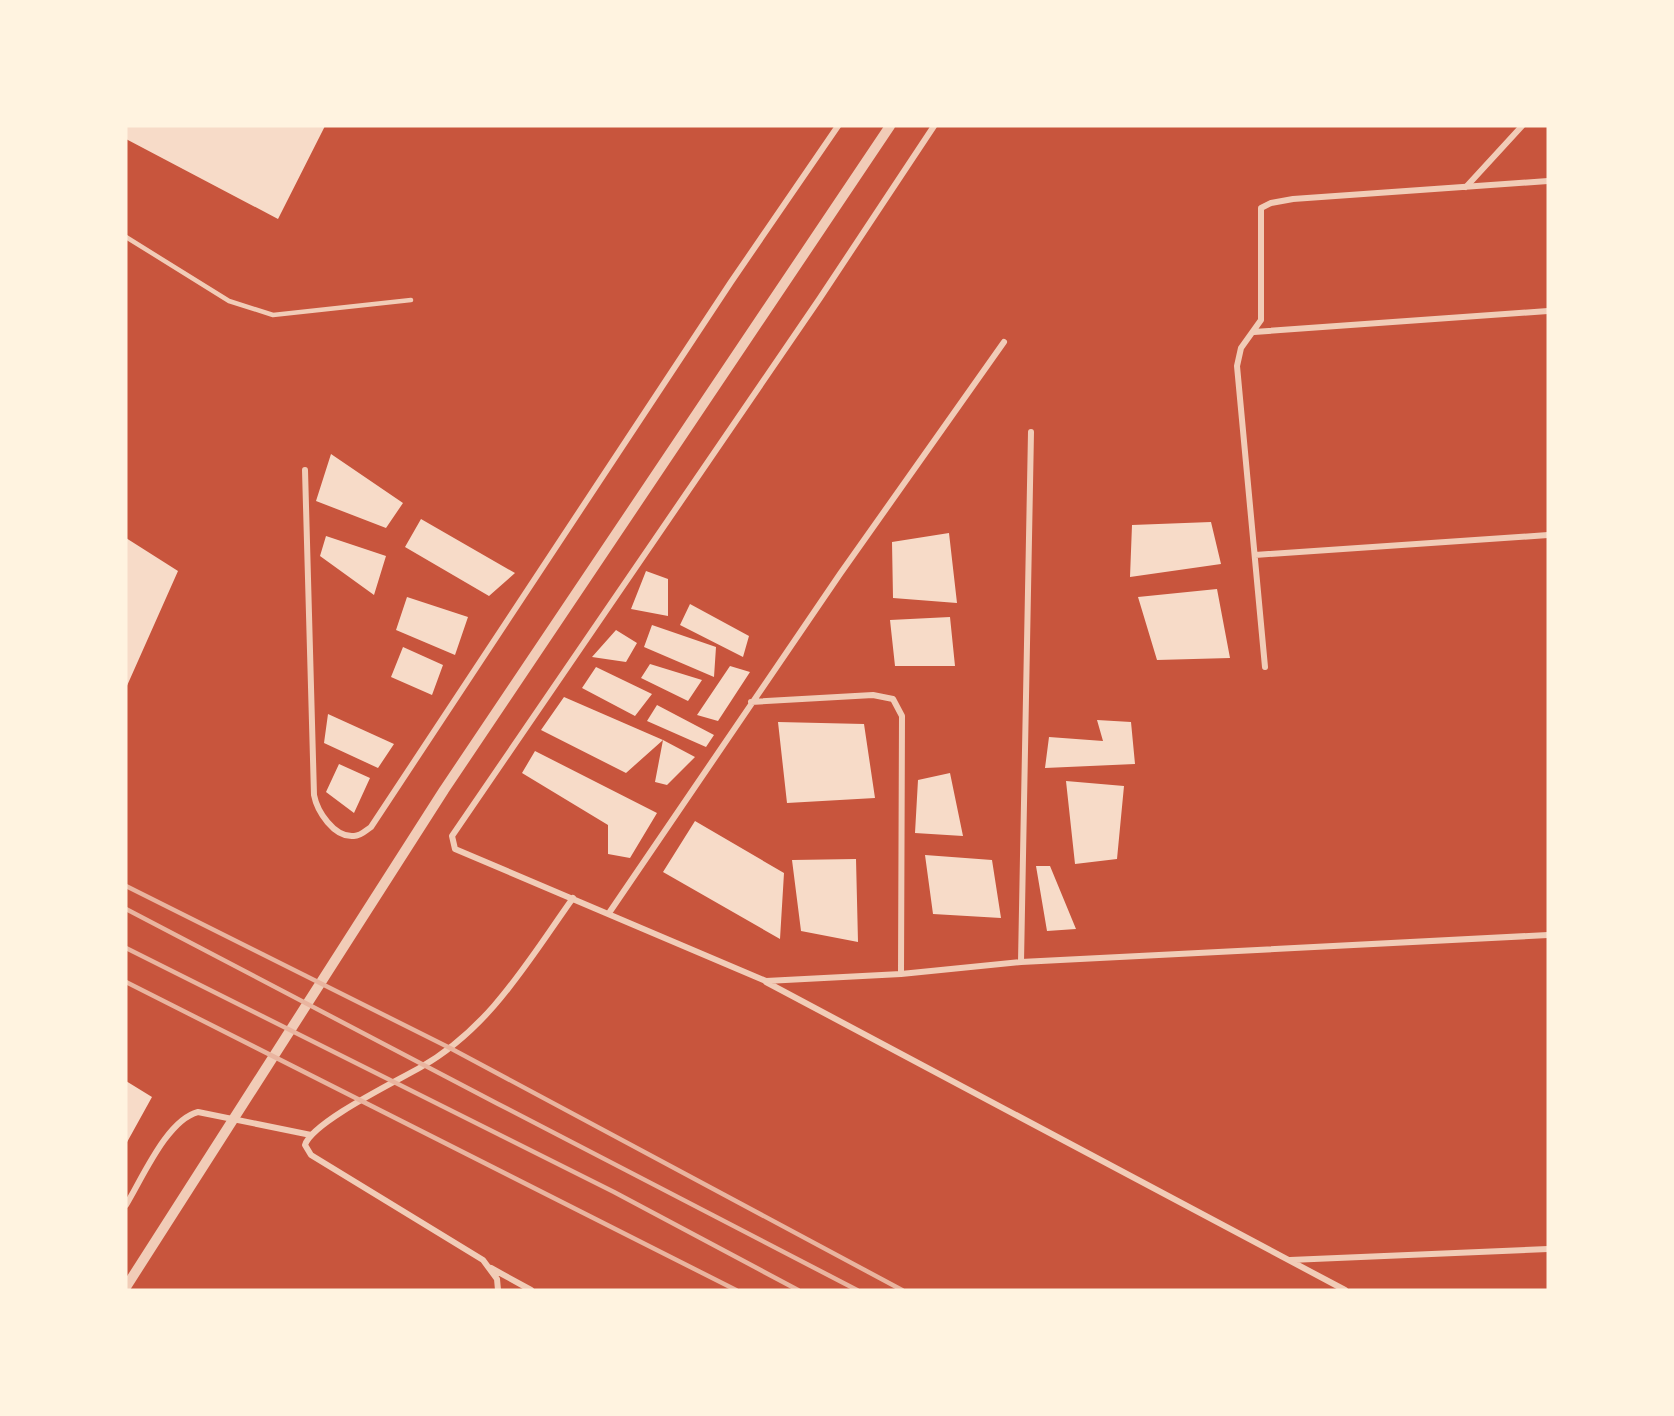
<svg xmlns="http://www.w3.org/2000/svg" width="1674" height="1416" viewBox="0 0 1674 1416" font-family="Inter,sans-serif">
<style>
.building{fill:#f7dbc8}
.lines{fill:none;stroke-linecap:round;stroke-linejoin:round}
.service{stroke:#f1ccb7;stroke-width:4.5}
.minor{stroke:#f1ccb7;stroke-width:6}
.tertiary{stroke:#f1ccb7;stroke-width:10}
.rail{stroke:#e9b49f;stroke-width:4.5}
</style>
<rect width="100%" height="100%" fill="#c8553d"/>
<path class="building" d="M126,126h199l-47,93 -152,-80z
M331,454l72,49 -17,25 -70,-27z
M421,519l94,54 -26,23 -84,-49z
M1211,522l10,42 -91,13 2,-52z
M949,533l8,70 -64,-5 -1,-56z
M326,536l60,20 -12,39 -54,-39z
M126,538l52,33 -52,117z
M646,571l22,8v37l-37,-7z
M1217,589l13,69 -73,2 -19,-63z
M407,597l61,20 -13,38 -59,-25z
M690,604l59,32 -6,21 -63,-32z
M950,617l5,49h-60l-5,-46z
M652,625l64,22 -2,30 -70,-30z
M616,630l21,13 -11,19 -34,-5z
M403,647l40,18 -11,30 -41,-18z
M650,664l52,16 -14,21 -47,-23z
M730,666l20,6 -32,49 -21,-6z
M596,667l56,27 -17,22 -53,-28z
M564,697l99,43 -37,33 -85,-43z
M657,705l57,30 -8,12 -59,-26z
M328,714l66,30 -16,24 -54,-25z
M1097,720l34,2 4,42 -90,4 4,-31 54,4z
M778,722l86,2 11,74 -88,5z
M663,740l32,17 -28,28 -12,-3z
M535,751l122,62 -27,45 -22,-4v-29l-86,-52z
M339,764l31,14 -16,35 -28,-21z
M950,773l13,63 -48,-3 3,-53z
M1066,781l58,5 -7,73 -42,5z
M695,821l89,52 -4,66 -117,-67z
M925,855l67,5 9,58 -68,-4z
M856,859l2,83 -57,-11 -9,-71z
M1036,866h14l26,63 -29,2z
M126,1081l26,16 -26,47z"/>
<g class="lines">
<path class="service" d="M126,237l103,64 44,14 138,-15"/>
<path class="minor" d="M934,126l-114,172 -368,538 3,13 311,132 135,-7 120,-12 527,-27
M1466,187l56,-61
M1254,332l294,-21
M305,470l9,325c3,16 20,43 40,41 7,0 11,-5 17,-9l360,-545 107,-156
M1255,555l293,-20
M1265,667l-28,-301 4,-18 20,-28v-112l10,-5 22,-4 255,-18
M751,702l122,-7 20,4 9,17 -1,258
M609,913l231,-339 164,-232
M1021,962l10,-530
M766,982l579,308
M126,1205c17,-28 41,-85 72,-93l113,23
M1290,1260l258,-11
M491,1268l40,22
M498,1290l-1,-11 -14,-19 -172,-105 -6,-10c7,-23 92,-64 116,-78 69,-39 107,-106 152,-169"/>
<path class="tertiary" d="M126,1287l318,-497 446,-664"/>
<path class="rail" d="M126,886l324,162 452,242
M126,909c243,129 487,254 731,381
M126,948l488,244 184,98
M126,982l610,308"/>
</g>
<rect width="1674" height="1416" fill="none" stroke="#fff3e0" stroke-width="255"/>
</svg>
